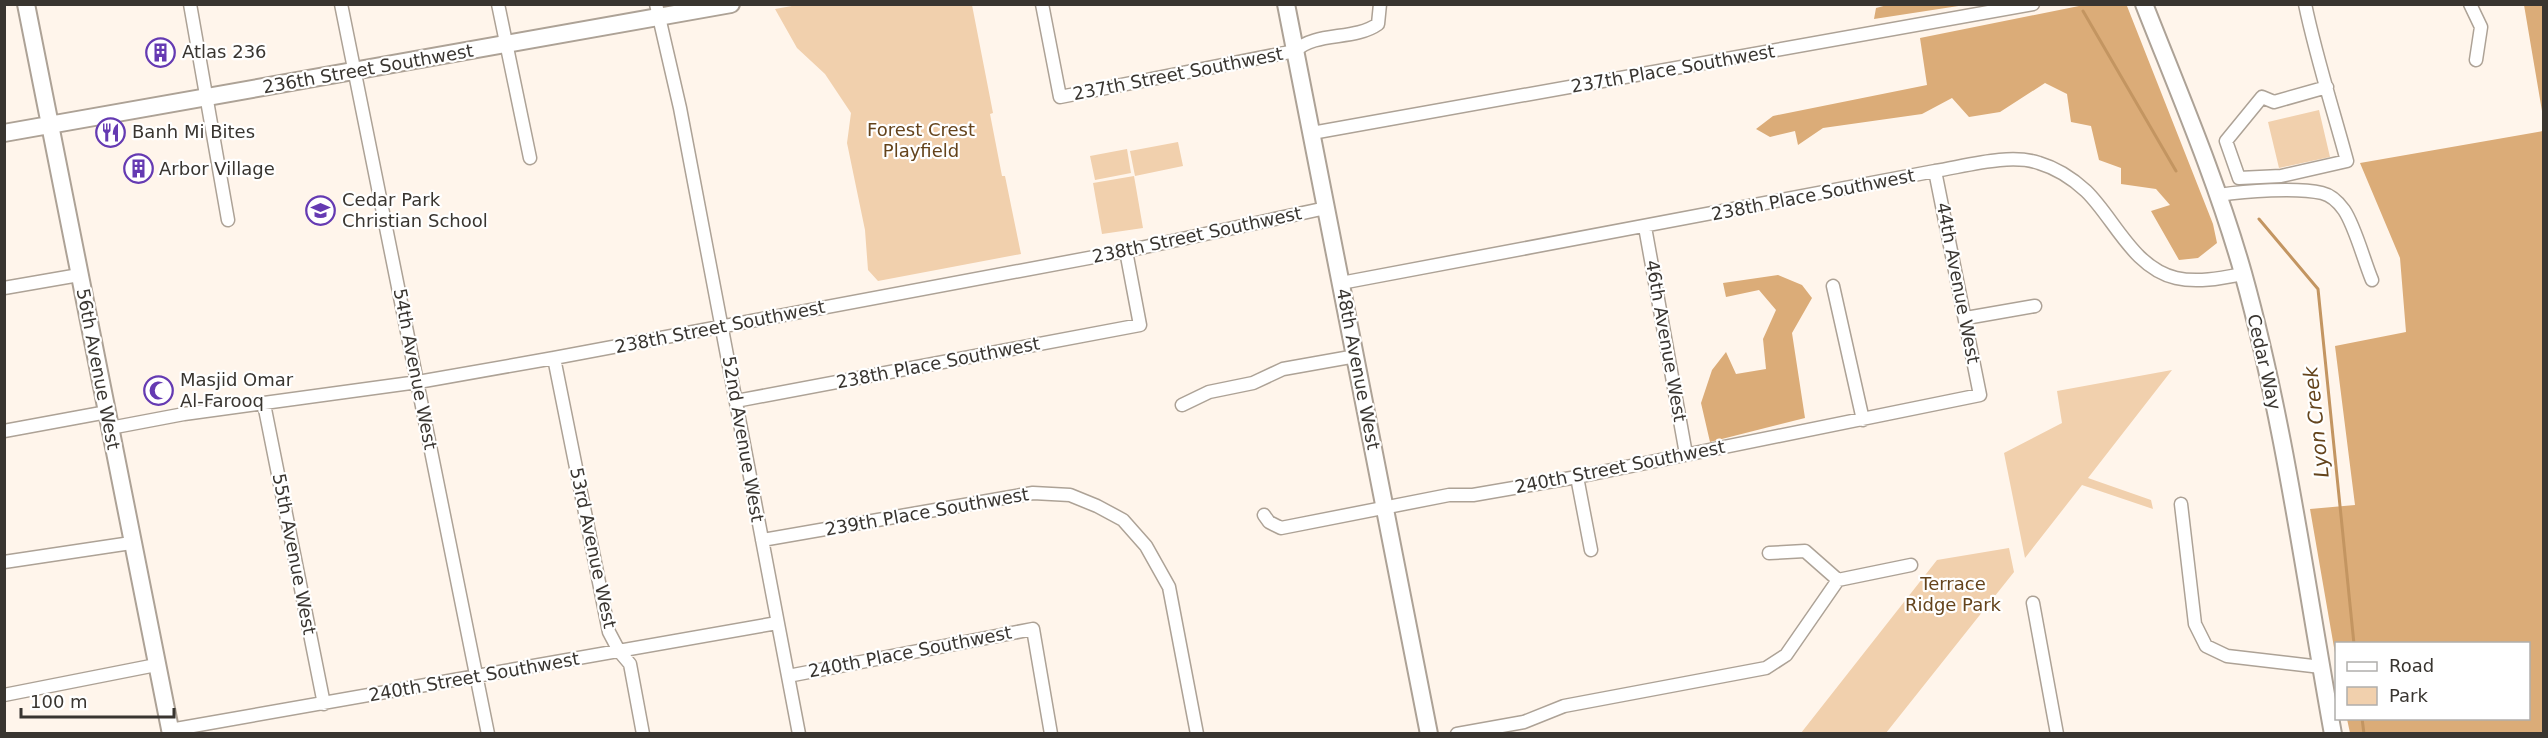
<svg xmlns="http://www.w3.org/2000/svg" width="2548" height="738" viewBox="0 0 2548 738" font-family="'DejaVu Sans',sans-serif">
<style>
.green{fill:#f1d0ad}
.forest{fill:#dbac78}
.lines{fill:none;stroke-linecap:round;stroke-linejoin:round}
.stream{stroke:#c39561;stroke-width:3}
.minor-casing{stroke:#ada296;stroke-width:15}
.major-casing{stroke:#ada296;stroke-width:20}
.minor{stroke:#fff;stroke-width:12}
.major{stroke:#fff;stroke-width:16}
.labels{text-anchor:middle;stroke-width:4.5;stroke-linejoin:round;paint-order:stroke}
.poi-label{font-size:18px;fill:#393530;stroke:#fff;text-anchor:start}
.street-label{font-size:18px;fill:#393530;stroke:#fff}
.park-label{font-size:18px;fill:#64431b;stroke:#fff}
.water-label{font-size:20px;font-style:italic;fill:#64441c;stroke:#fff}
</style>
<rect width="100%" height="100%" fill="#fff5eb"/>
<path class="green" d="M803,4l169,1 21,108 -3,1 12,62h3l16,78 -143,27 -10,-11 -3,-40 -18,-87 4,-30 -26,-39 -28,-26 -22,-39z
M2319,110l11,47 -51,11 -11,-46z
M1178,142l5,24 -48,10 -5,-25z
M1127,149l4,24 -36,7 -5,-24z
M1134,176l9,52 -41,6 -9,-51z
M2172,370l-84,108 63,22 2,9 -71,-24 -57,73 -21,-105 58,-30 -5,-32z
M2009,548l5,24 -128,161h-85l136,-173z"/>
<path class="forest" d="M1891,4h74v1l-91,14 2,-11z
M2084,5l43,1 86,218 4,19 -19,15 -19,2 -28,-49 19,-6 -14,-16 -35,-5v-16l-22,-8 -8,-34 -20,-4 -4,-28 -22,-11 -45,29 -31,5 -17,-19 -30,16 -99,14 -25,17 -3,-14 -25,6 -14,-8 17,-13 154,-31 -7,-47z
M2524,5h19v112z
M2543,131v602h-193l-3,-14 181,-1v-74h-192v15l-26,-150 45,-4 -20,-159 71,-14 -6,-74 -40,-95z
M1778,275l24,10 10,13 -20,35 13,85 -95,24 -9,-39 11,-33 14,-18 10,22 30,-5 -3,-30 13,-29 -17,-20 -33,7 -3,-14z"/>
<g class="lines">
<path class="stream" d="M2083,11l93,160
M2259,219l59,70 36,355
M2362,718l2,16"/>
<defs>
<path id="minor" d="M190,4l38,216
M341,4l147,730
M498,4l32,154
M656,4l24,104 119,626
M1042,4l18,93 235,-46c21,-20 59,-10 83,-27l2,-20
M2305,4c11,53 28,105 42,157l-66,15 -42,2 -13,-37 36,-44 12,5 53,-15
M2470,4l11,23 -5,33
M1312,133l721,-129
M2219,195c26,-4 78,-8 103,-2 9,2 17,10 22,17 11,16 20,51 28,70
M1645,227l41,227
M1341,283l594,-112c31,-5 75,-18 104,-8 17,5 34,16 47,28 28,27 47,77 90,87 22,5 46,0 67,-4
M1833,286l30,134
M4,288l75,-13
M1966,318l69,-12
M554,358l55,274 10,19 11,13 13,70
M736,401l404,-76 -14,-74
M264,404l60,300
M1182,405l27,-13 44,-9 30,-14 73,-13
M110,428l74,-14 234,-32 136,-24 572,-107 200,-43
M4,431l103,-19
M1577,477l14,73
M2181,504l14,120 11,22 21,10 94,11
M1264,515l5,7 12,6 168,-33h24l104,-18 403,-82 -45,-224
M762,540l271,-47 37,2 27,11 26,14 23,26 23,41 28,147
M1769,553l36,-2 33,29
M4,562l127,-19
M2033,603l24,131
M788,676l245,-47 18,105
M4,695l152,-30
M170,730l607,-107
M1457,734l67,-12 40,-16 202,-38 20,-13 52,-75 73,-15"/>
<path id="major" d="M26,4l145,730
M1286,4l143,730
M2144,4c35,89 73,177 99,269 42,151 62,307 90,461
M4,133l727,-129"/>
</defs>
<use href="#minor" class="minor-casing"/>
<use href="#major" class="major-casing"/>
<use href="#minor" class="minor"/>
<use href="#major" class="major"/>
</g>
<defs>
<symbol id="building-ring" viewBox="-11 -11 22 22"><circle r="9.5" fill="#fff" stroke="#653ab2" stroke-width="1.5"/><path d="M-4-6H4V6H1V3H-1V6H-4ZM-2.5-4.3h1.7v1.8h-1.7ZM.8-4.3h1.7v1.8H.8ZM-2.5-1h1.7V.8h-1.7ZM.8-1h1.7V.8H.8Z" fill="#653ab2"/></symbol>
<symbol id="restaurant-ring" viewBox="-11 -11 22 22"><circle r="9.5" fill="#fff" stroke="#653ab2" stroke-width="1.5"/><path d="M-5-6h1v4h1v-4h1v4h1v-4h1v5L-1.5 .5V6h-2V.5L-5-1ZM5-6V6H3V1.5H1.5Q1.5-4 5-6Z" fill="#653ab2"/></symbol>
<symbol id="school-ring" viewBox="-11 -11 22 22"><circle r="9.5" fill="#fff" stroke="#653ab2" stroke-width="1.5"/><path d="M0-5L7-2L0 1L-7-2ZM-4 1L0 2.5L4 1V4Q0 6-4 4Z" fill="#653ab2"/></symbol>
<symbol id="mosque-ring" viewBox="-11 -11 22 22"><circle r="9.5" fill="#fff" stroke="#653ab2" stroke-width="1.5"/><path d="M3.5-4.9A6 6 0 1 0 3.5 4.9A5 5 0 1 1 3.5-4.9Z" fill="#653ab2"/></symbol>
</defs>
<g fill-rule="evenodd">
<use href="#building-ring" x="144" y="36" width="33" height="33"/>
<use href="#restaurant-ring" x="94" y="116" width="33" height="33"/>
<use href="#building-ring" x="122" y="152" width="33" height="33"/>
<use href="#school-ring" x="304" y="194" width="33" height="33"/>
<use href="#mosque-ring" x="142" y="374" width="33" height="33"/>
</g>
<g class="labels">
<g class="poi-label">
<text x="182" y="58">Atlas 236</text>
<text x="132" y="138">Banh Mi Bites</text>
<text x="159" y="175">Arbor Village</text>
<text x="342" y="206">Cedar Park<tspan x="342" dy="21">Christian School</tspan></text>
<text x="180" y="386">Masjid Omar<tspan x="180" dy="21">Al-Farooq</tspan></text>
</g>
<g class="street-label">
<text transform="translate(368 69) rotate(-10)" y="6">236th Street Southwest</text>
<text transform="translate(1673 69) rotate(-10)" y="6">237th Place Southwest</text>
<text transform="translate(1178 74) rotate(-11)" y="6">237th Street Southwest</text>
<text transform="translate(1813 195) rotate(-11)" y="6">238th Place Southwest</text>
<text transform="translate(1197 235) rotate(-12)" y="6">238th Street Southwest</text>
<text transform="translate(1958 283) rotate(79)" y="6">44th Avenue West</text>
<text transform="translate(720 327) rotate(-11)" y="6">238th Street Southwest</text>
<text transform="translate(1666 341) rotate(80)" y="6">46th Avenue West</text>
<text transform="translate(2264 362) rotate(77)" y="6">Cedar Way</text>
<text transform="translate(938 363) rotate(-11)" y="6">238th Place Southwest</text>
<text transform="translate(98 369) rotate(79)" y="6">56th Avenue West</text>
<text transform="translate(415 369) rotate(79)" y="6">54th Avenue West</text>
<text transform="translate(1358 369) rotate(79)" y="6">48th Avenue West</text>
<text transform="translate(743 439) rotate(80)" y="6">52nd Avenue West</text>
<text transform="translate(1620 467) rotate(-11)" y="6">240th Street Southwest</text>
<text transform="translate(927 512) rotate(-10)" y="6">239th Place Southwest</text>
<text transform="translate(593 548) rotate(78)" y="6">53rd Avenue West</text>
<text transform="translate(294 554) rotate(79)" y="6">55th Avenue West</text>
<text transform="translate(910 652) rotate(-11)" y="6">240th Place Southwest</text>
<text transform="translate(474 677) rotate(-10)" y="6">240th Street Southwest</text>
</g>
<g class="park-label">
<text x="921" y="136">Forest Crest<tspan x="921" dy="21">Playfield</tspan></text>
<text x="1953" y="590">Terrace<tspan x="1953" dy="21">Ridge Park</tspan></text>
</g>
<g class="water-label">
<text transform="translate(2316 422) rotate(-96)" y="7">Lyon Creek</text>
</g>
</g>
<rect width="2548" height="738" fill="none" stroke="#393530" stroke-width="12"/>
<rect x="2335" y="642" width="195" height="78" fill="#ffffff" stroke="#b0aeac" stroke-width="1.5"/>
<rect x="2347" y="662" width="30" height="9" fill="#ffffff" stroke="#b0aeac" stroke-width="1.5"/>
<text x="2389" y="672" font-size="18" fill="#393530">Road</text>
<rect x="2347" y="687" width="30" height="18" fill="#f1d0ad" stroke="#b0aeac" stroke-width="1.5"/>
<text x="2389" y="702" font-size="18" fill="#393530">Park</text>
<path d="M21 708v9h153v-9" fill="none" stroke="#393530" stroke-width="3"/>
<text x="30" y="708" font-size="18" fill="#393530" stroke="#ffffff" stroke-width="4.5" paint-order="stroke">100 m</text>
</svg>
